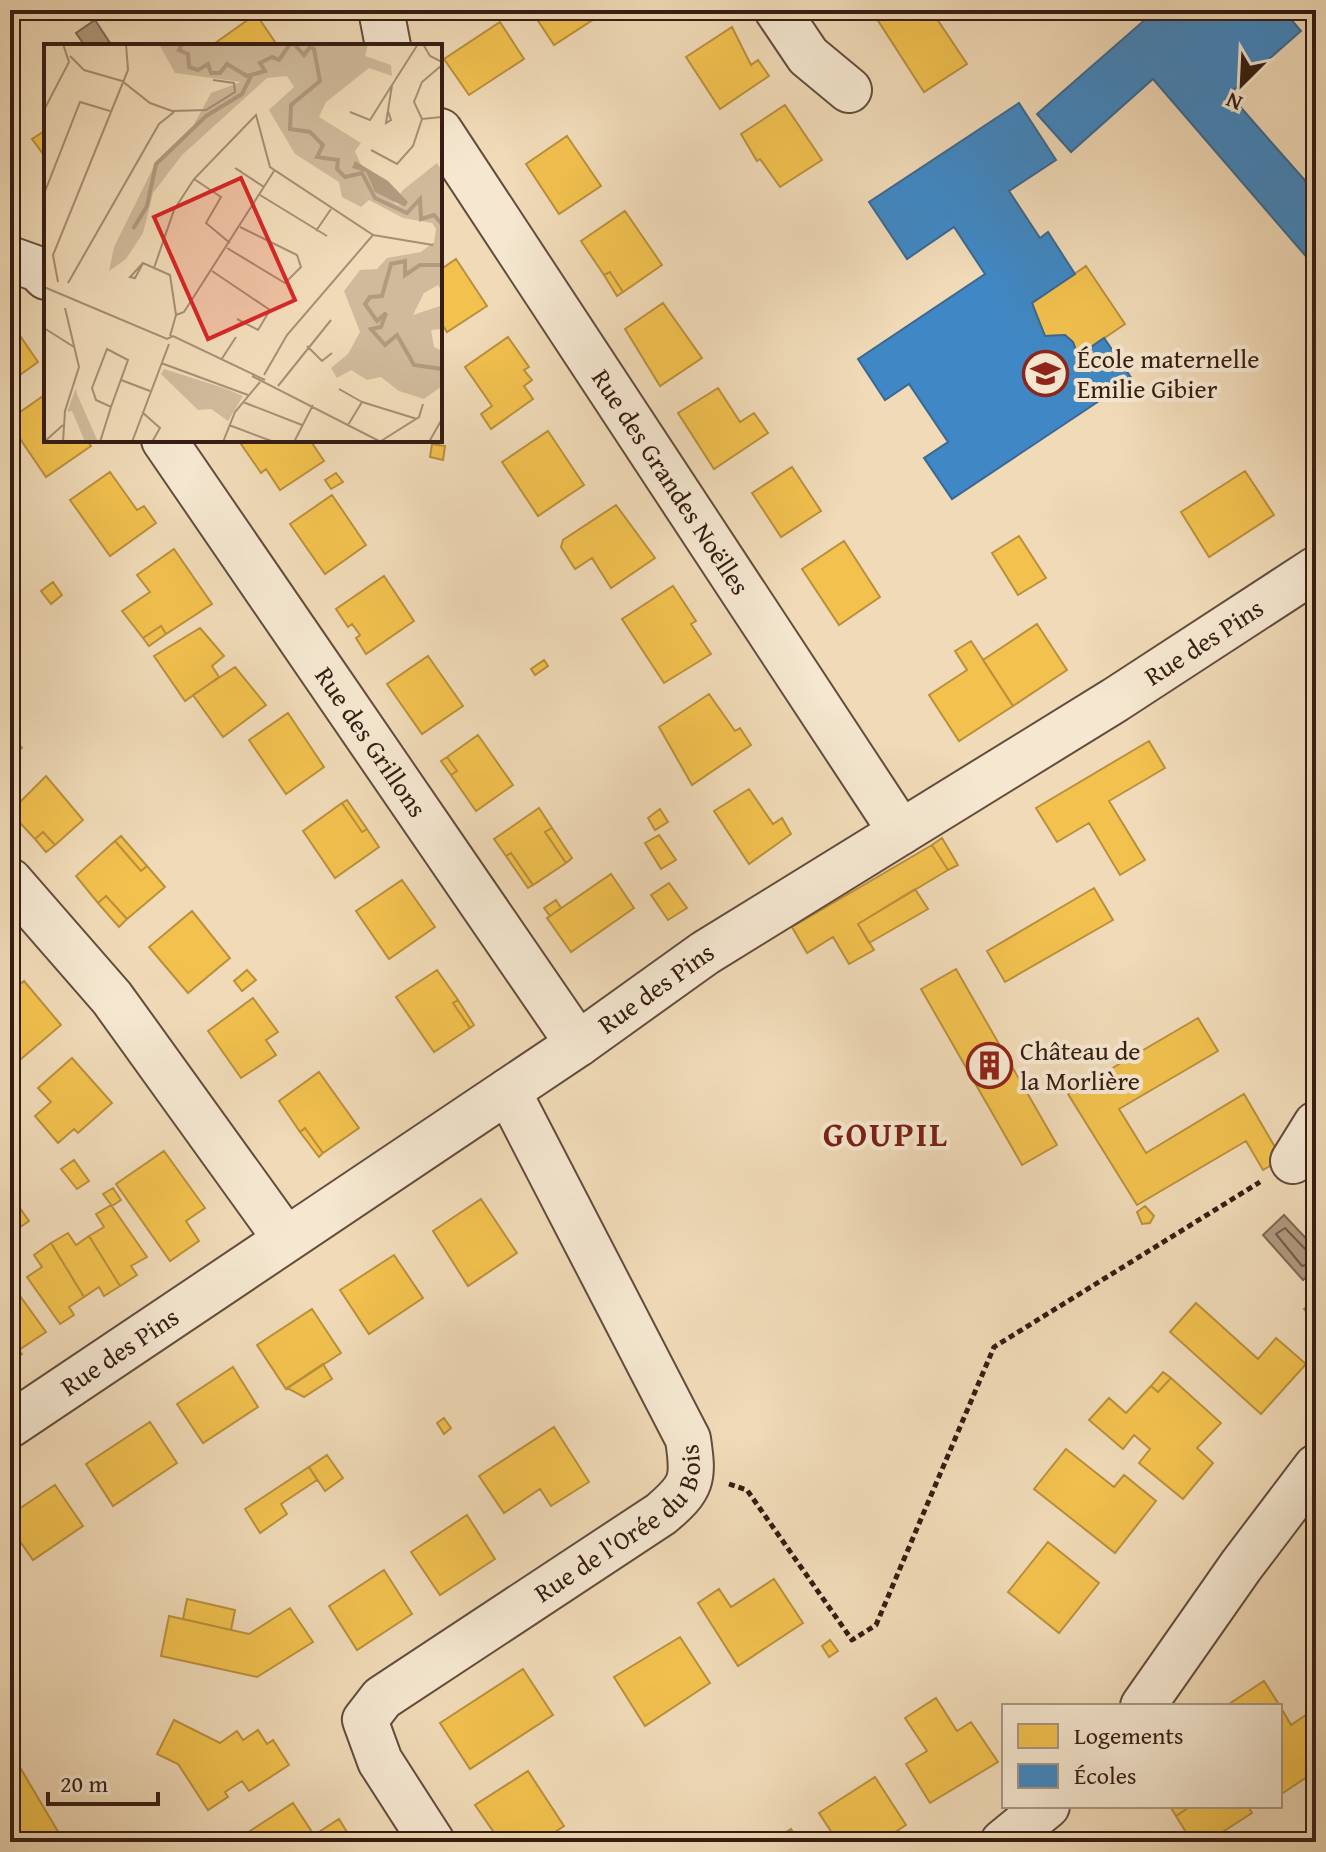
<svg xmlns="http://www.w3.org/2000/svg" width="1326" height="1852" viewBox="0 0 1326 1852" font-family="'Gentium Book Plus',serif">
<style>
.water{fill:#b19a7f;stroke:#806854;stroke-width:2}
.homes{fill:#f2c14e;stroke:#ba903c;stroke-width:2}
.schools{fill:#3f88c5;stroke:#3c6890;stroke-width:2}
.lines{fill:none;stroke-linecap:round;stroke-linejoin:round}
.shore{stroke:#745c49;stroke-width:2}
.minor-casing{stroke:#644c3c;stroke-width:48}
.path{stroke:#361d13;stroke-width:5;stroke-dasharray:6 4;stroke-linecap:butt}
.minor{stroke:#f5e7d0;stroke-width:44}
.labels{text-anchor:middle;stroke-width:8;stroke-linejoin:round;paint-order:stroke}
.poi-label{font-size:26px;fill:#361d13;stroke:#f5e7d0;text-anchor:start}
.street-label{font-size:26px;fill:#361d13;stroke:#f5e7d0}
.district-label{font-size:34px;font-weight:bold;letter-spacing:2px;fill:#7a1f14;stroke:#f5e7d0}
.inset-river{fill:none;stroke:#b19a7f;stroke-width:4}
.inset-road{fill:none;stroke:#a68e75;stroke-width:2}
.view{fill:#d62828;fill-opacity:0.15;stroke:#d62828;stroke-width:4}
.inset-edge{fill:none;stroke:#361d13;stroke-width:4}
</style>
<rect width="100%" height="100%" fill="#f0dab7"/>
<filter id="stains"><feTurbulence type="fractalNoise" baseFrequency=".0025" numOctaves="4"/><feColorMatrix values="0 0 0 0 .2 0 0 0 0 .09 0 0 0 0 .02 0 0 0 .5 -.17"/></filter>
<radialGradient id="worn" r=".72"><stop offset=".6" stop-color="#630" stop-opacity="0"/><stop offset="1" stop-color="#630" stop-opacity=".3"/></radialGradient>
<path class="water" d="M95,20l17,26h-27l-9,-13z
M1284,1215l32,34v19l-13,12 -40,-45z"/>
<path class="homes" d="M531,10h77l-54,35z
M891,10h40l36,54 -43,28 -47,-73z
M256,14l19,28 -6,4h-58z
M500,22l24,37 -55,36 -25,-36z
M732,27l19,38 7,-5 11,16 -49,33 -34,-52z
M785,105l37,55 -42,27 -20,-28 -3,2 -16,-27z
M46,130v28l-14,-19z
M567,136l34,50 -42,28 -33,-50z
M625,211l37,54 -39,27 -13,-20 -6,3 -23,-34z
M456,259l31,47 -40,26 -7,-11v-51z
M1086,266l39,58 -47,32 -5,-14 -8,-7 -20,1 -13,-33z
M610,272l13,20 -6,4 -13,-21z
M663,303l39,55 -42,28 -35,-57z
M10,321l28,41 -28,20z
M508,337l21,30 -5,3 8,10 -8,6 9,13 -42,30 -10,-15 11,-8 -27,-39z
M718,388l22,34 14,-9 14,20 -54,36 -36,-56z
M46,394v46h41l4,6 -45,31 -36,-53v-5z
M548,431l36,54 -46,31 -36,-54z
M247,440h63l14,21 -44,29 -14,-21 -5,4 -20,-29z
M432,444l13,2 -2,14 -13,-3z
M792,467l29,44 -40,26 -29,-44z
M1245,471l29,44 -65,42 -28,-45z
M110,472l27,38 7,-4 12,17 -46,33 -40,-56z
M336,473l7,9 -12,7 -6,-9z
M332,495l34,50 -41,29 -35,-50z
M616,505l39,53 -44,30 -19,-30 -17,11 -14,-22 2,-7z
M1019,536l27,42 -28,17 -26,-42z
M844,541l36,56 -41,28 -37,-56z
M174,549l38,55 -46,30 -5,-8 -18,12 -21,-27 28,-19 -13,-17z
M384,576l30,45 -48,33 -10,-16 4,-3 -8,-11 -4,3 -12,-18z
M53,582l9,13 -11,9 -10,-13z
M673,586l23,35 -5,3 20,30 -47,29 -42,-64z
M1037,624l30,46 -54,36 -30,-46z
M161,626l5,8 -17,12 -6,-8z
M200,628l24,28 -12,10 7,11 -34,24 -31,-45z
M971,641l42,65 -54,35 -30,-46 38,-25 -12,-19z
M428,656l35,50 -41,28 -35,-50z
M544,660l4,6 -13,9 -4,-6z
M235,667l31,38 -43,32 -30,-42z
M709,694l26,37 5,-3 11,17 -59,40 -33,-58z
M288,713l36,54 -38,27 -37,-54z
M10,734l12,14 -12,10z
M478,735l35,50 -37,26 -25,-36 6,-4 -10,-14z
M1149,741l16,27 -56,33 36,59 -25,15 -31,-52 -32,19 -21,-34z
M447,757l10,14 -6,4 -10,-14z
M46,776l37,44 -28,25 -12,-13 -8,7 -25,-27z
M749,789l24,35 9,-6 9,16 -42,30 -35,-53z
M347,800l20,29 -5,3 -20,-29z
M342,803l20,29 5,-3 12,18 -44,31 -32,-47z
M539,808l13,20 -7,4 21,31 -33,22 -22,-32 -5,3 -12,-17z
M660,809l8,13 -13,8 -7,-12z
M552,828l20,30 -6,5 -21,-31z
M43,832l12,13 -9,7 -11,-13z
M659,835l17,25 -15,9 -16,-26z
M121,836l26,30 -6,5 -26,-30z
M942,838l16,27 -10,5 -16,-25z
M115,841l26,30 6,-5 18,21 -38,32 -21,-23 -8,7 -22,-27z
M932,845l16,25 -90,54 16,26 -25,14 -16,-27 -26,16 -15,-26z
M511,853l22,32 -5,3 -22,-32z
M611,874l23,34 -63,44 -24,-34z
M402,880l33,47 -46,32 -33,-48z
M669,883l18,25 -19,12 -17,-25z
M1094,888l19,32 -108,62 -18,-31z
M915,889l13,20 -59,34 -11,-19z
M106,896l21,23 -8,8 -21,-24z
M556,900l5,8 -11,8 -6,-8z
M192,911l38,47 -42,35 -39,-46z
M956,969l101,176 -35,20 -101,-176z
M247,970l9,10 -14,11 -8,-10z
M437,970l21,30 -5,3 17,25 -36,24 -38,-55z
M24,981l37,44 -47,40 -4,-6v-66z
M253,998l25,34 -12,8 10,15 -35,23 -33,-47z
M458,1000l16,25 -4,3 -17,-25z
M1198,1018l20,33 -99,58 27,44 98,-59 38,65 -19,11 -17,-29 -109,64 -69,-111z
M72,1058l40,45 -34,30 -4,-4 -16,14 -23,-27 16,-14 -13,-14z
M319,1072l40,56 -36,25 -18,-25 -5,4 -21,-31z
M305,1128l18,25 -4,4 -19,-25z
M164,1151l41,57 -19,13 13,20 -29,20 -54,-77z
M74,1160l15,21 -12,8 -16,-20z
M113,1188l8,12 -9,6 -9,-12z
M12,1197l17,24 -19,13v-36z
M481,1199l36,54 -49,33 -35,-55z
M111,1205l36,52 -16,9 6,9 -17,11 -31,-50 15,-9 -8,-13z
M1145,1206l9,10 -4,7 -8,1 -5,-12z
M68,1233l8,12 13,-9 31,50 -16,10 -5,-9 -15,10 -33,-54z
M51,1243l33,54 -15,10 5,8 -14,9 -33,-47 15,-10 -8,-12z
M394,1255l29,43 -54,36 -29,-44z
M15,1289l31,43 -27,18 3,4 -12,8v-69z
M1316,1298v24l-12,-13z
M1196,1303l62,56 18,-21 30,26 -45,50 -91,-82z
M312,1309l29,44 -55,36 -29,-44z
M323,1364l9,15 -28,18 -17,-9z
M233,1367l25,40 -55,36 -26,-39z
M1163,1372l8,6 -13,14 -7,-6z
M1171,1378l50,45 -24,25 16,15 -30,36 -44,-36 11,-14 -16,-14 -11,14 -34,-29 20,-22 17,15 25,-27 7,6z
M444,1418l7,10 -7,6 -7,-11z
M150,1422l27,41 -64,43 -27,-42z
M554,1427l35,55 -38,24 -11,-17 -36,24 -25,-37z
M1066,1449l48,38 10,-12 32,26 -41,52 -81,-64z
M327,1455l16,23 -18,13 -16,-24z
M309,1467l8,13 -36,24 6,10 -27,19 -15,-24z
M55,1485l28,41 -50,34 -23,-33v-12z
M467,1515l28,44 -55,36 -29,-43z
M1048,1542l51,41 -40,50 -51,-41z
M384,1570l28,44 -55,36 -28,-44z
M774,1579l29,44 -65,43 -40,-63 21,-14 12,18z
M187,1599l48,11 -4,20 -48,-11z
M290,1608l23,34 -56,35 -96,-21 8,-40 80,18z
M680,1637l30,46 -65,43 -31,-49z
M830,1640l8,11 -9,6 -7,-11z
M523,1669l30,46 -83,54 -30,-46z
M1264,1681l16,25h-54z
M936,1698l21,33 14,-9 27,40 -68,41 -24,-39 21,-13 -22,-33z
M1280,1706l11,19 15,-10 10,15v15l-8,5 8,13v8l-36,24z
M174,1720l46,23 17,-12 6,9 15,-10 9,14 6,-4 16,25 -40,26 -7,-10 -17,11 3,5 -20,13 -30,-46 -21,-10z
M18,1764l42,71 -11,7h-39v-74z
M528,1771l36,55 -24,16h-48l5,-5 -22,-32z
M875,1777l31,48 -26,17h-42l-19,-29z
M293,1803l21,32 25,-16 14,23h-96l-7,-11z
M1175,1806h16l-15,10 -5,-8z
M1191,1806h57l4,7 -45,29h-15l-16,-26z
M791,1829l8,13h-28z"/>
<path class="schools" d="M1156,10l9,9 10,-9h108l18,21 -72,63 87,99v75l-163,-189 -82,73 -34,-38z
M1019,103l37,57 -47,31 31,47 8,-6 27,42 -43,29 13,33 20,-1 8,7 5,14 26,-18 28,41 -180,120 -28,-41 24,-16 -39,-58 -24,16 -27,-41 127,-85 -31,-47 -47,32 -38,-57z"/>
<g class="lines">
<path class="shore" d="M1316,1254l-8,-2 -23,-24 -9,6 26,32 14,-4"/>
<defs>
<g id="minor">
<path d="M385,10l-3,5 6,31"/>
<path d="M777,10l31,46 41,34"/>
<path id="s1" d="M440,131l461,701"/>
<path d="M10,259l28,10 8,8"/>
<path id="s2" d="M164,440l414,604"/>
<path d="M10,881l102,117 173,240"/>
<path d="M1293,1161l23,-37"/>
<path id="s3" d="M10,1425l568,-381 127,-91 410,-253 201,-131"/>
<path d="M1143,1706l98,-140 75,-99"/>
<path id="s4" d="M432,1842l-52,-81 -15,-41 17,-22 279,-184c32,-27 33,-35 27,-75l-180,-348"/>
<path d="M1003,1842l44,-36"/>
</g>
</defs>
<use href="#minor" class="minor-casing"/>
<path class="path" d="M729,1484l18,6 105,150 24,-15 118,-278 266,-165"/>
<use href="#minor" class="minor"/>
</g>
<defs>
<symbol id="school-ring" viewBox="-11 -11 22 22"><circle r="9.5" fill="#f5e7d0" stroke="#8f2418" stroke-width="1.5"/><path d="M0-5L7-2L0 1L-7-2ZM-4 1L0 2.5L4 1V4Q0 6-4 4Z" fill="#8f2418"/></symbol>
<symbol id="building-ring" viewBox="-11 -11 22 22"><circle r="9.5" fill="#f5e7d0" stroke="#8f2418" stroke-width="1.5"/><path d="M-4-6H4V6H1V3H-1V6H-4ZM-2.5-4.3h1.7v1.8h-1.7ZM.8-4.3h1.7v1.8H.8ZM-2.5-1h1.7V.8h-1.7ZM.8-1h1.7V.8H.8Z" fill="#8f2418"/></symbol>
</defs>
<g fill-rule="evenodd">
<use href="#school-ring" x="1020" y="348" width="51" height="51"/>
<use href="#building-ring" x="964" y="1040" width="51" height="51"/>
</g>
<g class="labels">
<g class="poi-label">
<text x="1077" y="368">École maternelle<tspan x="1077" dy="30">Emilie Gibier</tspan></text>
<text x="1020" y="1060">Château de<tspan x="1020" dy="30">la Morlière</tspan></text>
</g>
<g class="street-label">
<text dy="9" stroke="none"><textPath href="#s1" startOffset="420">Rue des Grandes Noëlles</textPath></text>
<text dy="9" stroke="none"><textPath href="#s3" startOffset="1428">Rue des Pins</textPath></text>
<text dy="9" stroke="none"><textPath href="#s2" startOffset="366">Rue des Grillons</textPath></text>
<text dy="9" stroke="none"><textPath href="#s3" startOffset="780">Rue des Pins</textPath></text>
<text dy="9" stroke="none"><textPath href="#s3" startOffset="132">Rue des Pins</textPath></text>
<text dy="9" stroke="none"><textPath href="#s4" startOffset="468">Rue de l'Orée du Bois</textPath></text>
</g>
<g class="district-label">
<text x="886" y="1146">GOUPIL</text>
</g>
</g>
<g transform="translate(44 44)">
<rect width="398" height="398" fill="#f0dab7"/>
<path d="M115,0h209l-3,12 26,9 1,11 -23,-8 -43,34 -7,15 42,26 -6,8 6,14 35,39 10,3 -7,-11 4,-6 34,-27 5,8v121l-4,-7 -14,8 -11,22 27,-9 2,4v19l-11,1 3,17 8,4v35l-18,13 -25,-8 -18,-14 -14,3 -16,-10 -14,8 -6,-10 17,-14 12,-22 -16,-41 16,-21 17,-1 10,-11 34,-6 13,-10 2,-13 -4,-6 -29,-5 -34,-18 -8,7 -19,-10 -3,-15 -44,-28 -26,-44 25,-23 -7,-11 -20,2 -85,77 -29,38 -10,40 -17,26 -17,12 5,-24 41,-83 38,-38 18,-33 30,-11 -66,-9zM120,325l63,20 16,7 -15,25 -17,-12 -13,1 -37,-36zM32,344l1,6 21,48h-13l-13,-31 -5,1z" fill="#d0ba9b"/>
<path d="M311,117l33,20 20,21 -3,5 -30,-15 -9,-20 -14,-4z" fill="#b19a7f"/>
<path class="inset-river" d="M138,0l-3,6 9,4 1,13 9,3 10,-6 3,9h9l7,-9 20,12 18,-5 -5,-8 12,-6 7,3 11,-16M250,0l10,11 6,-8 4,2 6,32 -29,24 -1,24 20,3 13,13 -6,12 21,3 -1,9 8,8 17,-4 13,25 32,15 13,-14 1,20 13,-4 8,9M89,185l14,-23 9,-42 50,-48 36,-22 10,-20M398,221h-22l-15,10v-14l-14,3 -9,32 -12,1 -5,7 12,17 9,-8 -5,14 -10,2 14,16 12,-10 17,30 28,4"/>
<path class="inset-road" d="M379,0l7,12 12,6M26,12l14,14 38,11 28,22 22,8 34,-1 29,-18 -1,-9 -21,-3M398,21l-20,17 -8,20 8,17 20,-2M0,66l25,-48 -6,-18M344,67l3,9 -5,3 6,-38 26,-41M306,68l20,8 22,-35M327,106l26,14 16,-18 9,-27M198,128l-7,-4 29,19M150,135l27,18 -15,26 24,20M0,150l36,-92 30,9M216,151l67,41M272,187l15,-22M329,191l60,10M183,204l58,35 16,-16 -4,-12 -57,-28M99,219l-13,14 5,1 8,-15 27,12 6,40M110,224l20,-58 20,-31 62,-64 14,52 103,68 -86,100 -23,40M168,227l58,39 -12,20 -21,-11M14,238l-5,-27 75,-185 -2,-26M24,239l91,-159 15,-12M0,243l123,52 6,-3 92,44M0,284l30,19M126,292l6,-21 8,-3 90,-141M263,302l15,15 10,-8M63,305l21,11 -17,47 -15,-7 -4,-12zM177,316l15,-23M117,319l87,32M208,332l129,66M77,336l29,11M234,342l53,-66M295,345l23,13M199,358l59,23M98,368l18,16 -8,14M185,381l45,17M304,381l14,-23 55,17M337,397l38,-24 4,-13M0,398l19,-17M19,398l2,-31 14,-44 -14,-59M56,398l11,-35M88,398l37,-98M179,398l12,-30 25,-30M250,398l19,-37M385,398l13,-23"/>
<path class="view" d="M197,134l54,122 -87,39 -54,-122z"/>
<rect width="398" height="398" class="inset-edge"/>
</g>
<rect width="1326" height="1852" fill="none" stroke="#f0dab7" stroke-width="40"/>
<rect x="12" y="12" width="1302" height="1828" fill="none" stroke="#361d13" stroke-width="4"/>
<rect x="20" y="20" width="1286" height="1812" fill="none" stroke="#361d13" stroke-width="2"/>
<rect x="1002" y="1704" width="280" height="104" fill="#f5e7d0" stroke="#a99684" stroke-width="2"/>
<rect x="1018" y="1724" width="40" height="24" fill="#f2c14e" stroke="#a99684" stroke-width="2"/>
<text x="1074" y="1744" font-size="24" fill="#361d13">Logements</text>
<rect x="1018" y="1764" width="40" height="24" fill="#3f88c5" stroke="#a99684" stroke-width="2"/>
<text x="1074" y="1784" font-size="24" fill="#361d13">Écoles</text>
<g transform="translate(1242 84) rotate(204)" stroke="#f5e7d0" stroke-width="6" paint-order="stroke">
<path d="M0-6L14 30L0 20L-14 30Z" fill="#361d13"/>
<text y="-12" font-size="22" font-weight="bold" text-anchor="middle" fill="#361d13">N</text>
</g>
<path d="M48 1792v12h110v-12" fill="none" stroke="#361d13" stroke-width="4"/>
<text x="60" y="1792" font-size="24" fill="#361d13" stroke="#f5e7d0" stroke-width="6" paint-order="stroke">20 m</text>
<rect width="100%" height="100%" filter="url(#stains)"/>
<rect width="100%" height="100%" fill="url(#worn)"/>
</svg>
